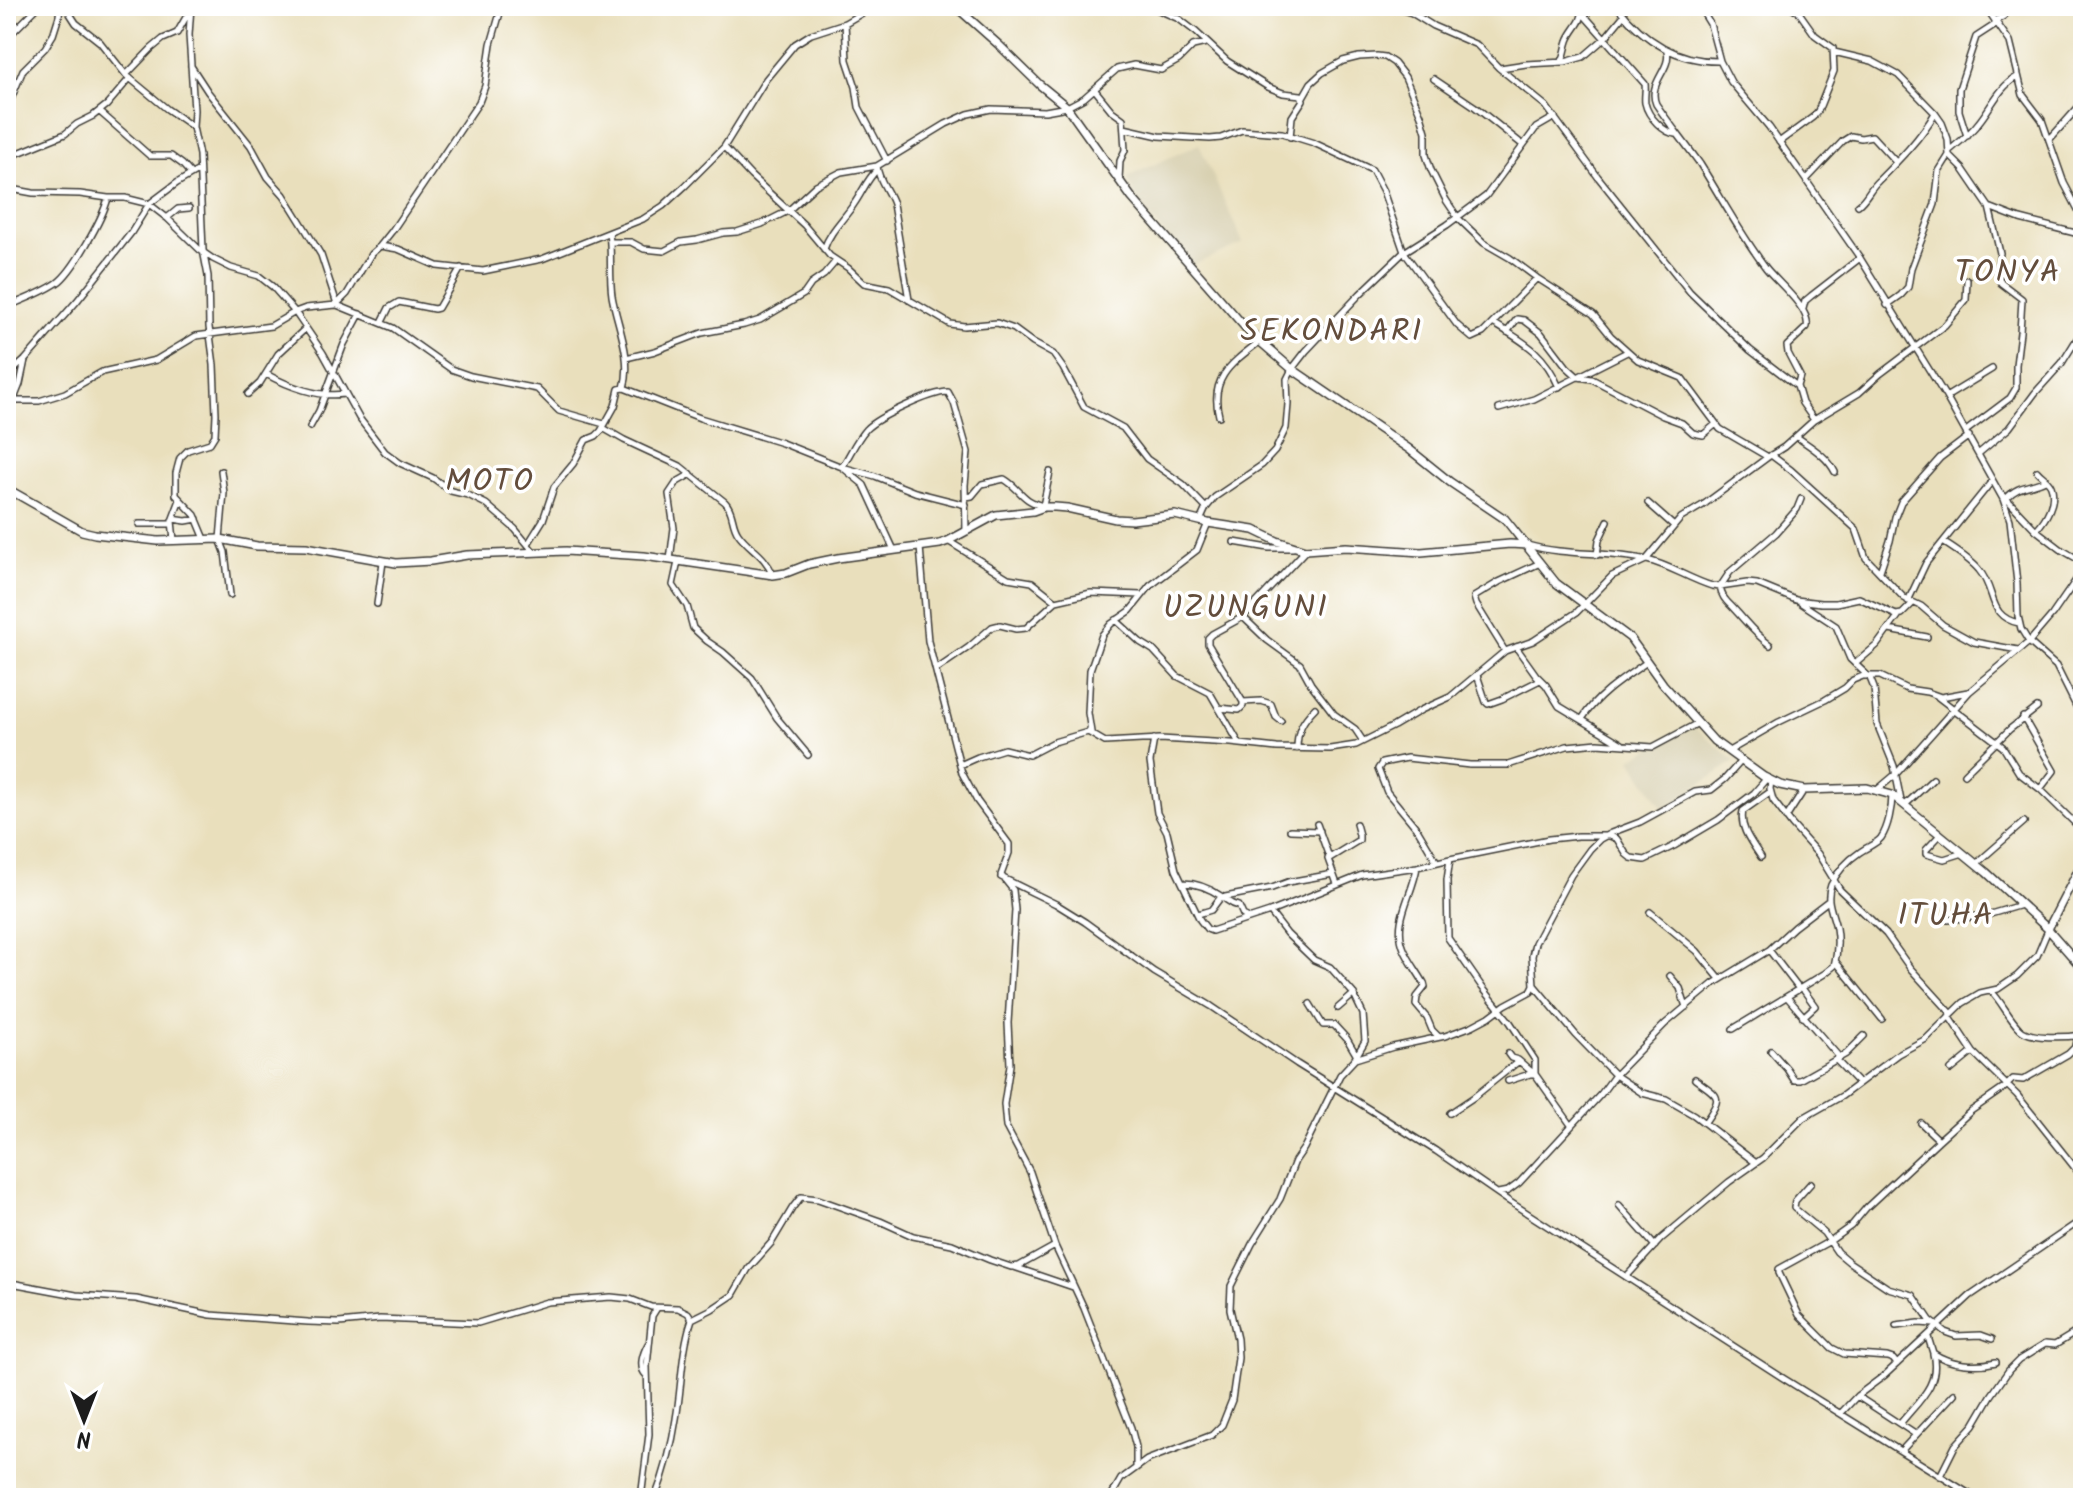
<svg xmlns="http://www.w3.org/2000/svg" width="2089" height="1504" viewBox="0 0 2089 1504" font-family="Kalam,sans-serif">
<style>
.built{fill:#d8d0b1}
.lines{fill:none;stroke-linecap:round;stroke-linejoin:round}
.minor-casing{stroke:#3b3934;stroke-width:8}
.tertiary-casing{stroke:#3b3934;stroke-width:10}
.minor{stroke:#fff;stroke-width:5}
.tertiary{stroke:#fff;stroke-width:7}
.labels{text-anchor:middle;stroke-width:7;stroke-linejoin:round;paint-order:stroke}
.quarter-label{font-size:32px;letter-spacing:2px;fill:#634d3c;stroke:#fff}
</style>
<rect width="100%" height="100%" fill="#fff"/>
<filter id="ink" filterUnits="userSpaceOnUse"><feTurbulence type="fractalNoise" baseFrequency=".0125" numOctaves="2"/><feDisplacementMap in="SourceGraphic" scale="16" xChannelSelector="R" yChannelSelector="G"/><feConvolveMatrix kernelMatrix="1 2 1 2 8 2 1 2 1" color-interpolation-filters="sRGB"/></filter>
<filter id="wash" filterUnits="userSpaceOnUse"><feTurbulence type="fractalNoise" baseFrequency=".006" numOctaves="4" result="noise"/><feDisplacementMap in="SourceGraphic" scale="32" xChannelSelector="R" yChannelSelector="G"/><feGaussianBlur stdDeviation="1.8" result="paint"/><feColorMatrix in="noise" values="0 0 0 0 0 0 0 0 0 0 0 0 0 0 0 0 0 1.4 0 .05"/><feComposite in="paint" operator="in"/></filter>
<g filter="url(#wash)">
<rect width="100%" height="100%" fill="#e9dfbc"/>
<path class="built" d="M1199,144l44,99 -50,22 -53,-58 -13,-30z
M1693,725l42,36 -72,48 -32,-50z"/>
</g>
<g filter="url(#ink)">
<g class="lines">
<defs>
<path id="minor" d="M65,6l11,17 24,19 26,33 41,34 26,18
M191,6l-2,29 5,75 -1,17 6,28 4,95 5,26 1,51 5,38 2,49 -1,21 -5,8 -22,7 -8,8 -4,15v22l19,20 10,24
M1150,6l29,13 17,13 31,29 41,26 15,6 18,2 2,5 -11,17 -2,20
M1390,6l22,7 21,13 44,19 22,23 47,38 52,71 92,115 60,58 47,36 5,17 12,17
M1617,6c26,34 59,56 103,55
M1699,6l11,18 10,37 11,21 38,45 91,131 86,139 57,102 7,21 7,63 1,33 3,13 8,13 27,24 27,54
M1985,6l25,36 13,53 19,25 22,63 19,36
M1584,15l61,69c1,6 -1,13 0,19 3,14 19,30 31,31
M1995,21l9,-5v-10
M845,23l2,37 9,27 3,20 28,54
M6,39l33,-33
M1667,51c5,18 -20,32 -11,53 14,21 30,40 44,60 22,35 41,71 66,104 11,14 45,41 41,59l-20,19 1,7 12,23 -3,10
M1834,52l38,9 26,14 37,38 7,10 6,16 1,16 -10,16 -4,33 -24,64 -3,19 -7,8 -14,10
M1562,61c4,-7 3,-12 6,-20 4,-12 16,-19 14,-32l3,-3
M191,66l17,26 43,54 17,31 16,18 20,32 17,28 16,49
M1500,68l26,-4 39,-2 18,-5 22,-19 19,-23
M126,75l25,-26 12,-10 14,-6 12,-21
M1434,79l40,27 49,39
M1095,90l17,21 11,8 2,31 -5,11 -1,18
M1303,97l8,-14 11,-10 21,-12 16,-4 18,-1 8,1 9,6 11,14 16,38 5,17v23l5,15 15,30 12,18 26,25 26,15 27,20 56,36 18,22 27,24 44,18 38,51 48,28
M6,111l17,-41 22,-22 8,-13 6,-19 1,-10
M100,112l50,44h21l11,8 9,10
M1124,128l35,8 51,3 11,-1 21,-8 40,3 32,10 58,27 11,21 21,61 53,73 15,13 11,-5 54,-55
M1967,136l-8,-25v-22l17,-52 20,-13
M2049,140l34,-38
M1779,142l34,-25 5,-6 16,-40 -1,-23 -18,-13 -17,-24 -8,-5
M724,147l27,29 53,49 26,31 18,12 16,15 25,5 61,36 14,2 33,-3 17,6 19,14 20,11 10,14 21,39 39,21 24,31 36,25 23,24
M1950,150c11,-9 21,-17 29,-28 13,-16 20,-35 38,-45
M1949,155l14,14 26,38 11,46 -3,20 4,10 21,16 -2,33 -4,33v23l-6,10 -44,33
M6,158l59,-24 12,-10 16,-8 14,-11 23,-27
M877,166c1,14 12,25 16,38l16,96
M1807,179l36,-38 8,-5 10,2 11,-2 23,25
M6,188l27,5 47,1 28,4h17l24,6 18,14 33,32 13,9 18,9 28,8 14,11 22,25 28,41 36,65 26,34 15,11 33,15 18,13 17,4 18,9 29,25 19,23
M1858,205c9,-7 12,-17 20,-24 19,-19 44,-44 57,-68
M1989,207l31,12 63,16
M167,218l11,-9 11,-1
M610,242h21l13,7 20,2 17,-9 16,-2 26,-7 14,-1 25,-8 26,-13 28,-26 25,-13 36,-6 69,-42 22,-10 23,-5 54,2 22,-4 17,-9 33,-29 17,-4 27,5 18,-10 14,-14 13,-3
M380,246l12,-15 87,-129 6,-16 6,-42 11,-38
M824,249c6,-18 20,-30 30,-45 8,-11 13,-25 23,-34
M337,305l56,23 58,41 20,7 66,13 22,22 45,13
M6,307c17,-7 36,-14 51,-24 16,-11 46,-65 51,-85
M1803,309l2,-8 6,-5 49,-38
M382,322l7,-14 10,-6 35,7 4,-1 23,-40
M1493,323c31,19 51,29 66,64
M1507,332l10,-13 7,1 17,13 26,34 11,10 14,2 71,37 19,7 11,10 10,2 13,-11
M626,358l29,-7 47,-18 42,-8 16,-5 44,-26 7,-10 13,-9 12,-14
M266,374c22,12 53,24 78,20
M6,377l19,-17 52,-59 54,-68 18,-29 28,-21 22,-13
M624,388l76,30 82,25 60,24 22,18 30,65
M248,394l12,-11 18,-29 28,-26
M6,397l7,4h26l26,-8 37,-21 54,-12 40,-24 75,-10 24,-14 11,-4 30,-3 11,-11 24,-40 9,-8 18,3 39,17 46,5 59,-12 101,-40 20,-13 22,-20 39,-39 42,-68 29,-35 16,-10 34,-11 29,-17
M1946,397l46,-28
M1499,409l35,-10 93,-47
M1219,416c-10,-38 13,-53 40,-74
M6,419l14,-35 5,-24
M310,427l9,-16 25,-67 16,-30
M603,428l21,12 56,26 45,36c9,9 6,21 13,31 11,16 27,21 35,42
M1797,437c14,10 30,19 38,35
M1978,454l31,-26 26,-35 27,-30 21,-34
M1771,455l20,15 65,59 10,29 38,40 17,8 22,19 31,17 44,8
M221,471l3,22 -4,46 5,13 5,43
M2002,494l34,36 26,20 21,12
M966,497l6,-1 10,-12 22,-5c17,10 17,22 40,27
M2007,498c10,-13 25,-11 38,-18
M1648,503l26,23
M966,505l-51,-13 -40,-16 -33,-9c8,-12 14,-27 24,-38 12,-12 65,-37 82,-37l6,11 14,49 -3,33 1,46
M1043,506l7,-34
M173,519l13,2 11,-2
M1200,521l6,-13 9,-11 47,-32 13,-14 11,-23 2,-24 -1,-25 5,-10 14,-18 54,-57 44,-42 43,-27 39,-29 50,-68 19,-11
M139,524h33
M2036,530c10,-11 21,-29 15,-44 -2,-6 -10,-10 -14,-15
M174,540l-2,-19 8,-21
M948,541l60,37 24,4 24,19 35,-8 50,2
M1234,542l35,6h24
M1943,542c12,8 27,17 36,28 18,21 8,47 40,53
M528,544l15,-24 11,-33 19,-23 13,-24 10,-4 5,-5 14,-25 4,-17 5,-1c9,-30 -7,-63 -12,-92 -3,-21 0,-42 -3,-63
M1527,545c39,11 80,6 120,15 22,5 42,19 65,26l8,1 27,-4 10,1 39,16 25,3h15l23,-5 37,17 6,-1 11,-11
M920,547l8,94 34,132 15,28 32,43v9l-8,22 12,15 2,20 -7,113 2,42 -6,39 2,23 24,45 25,74 29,62 47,120 5,19v21
M1597,555l2,-15 9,-19
M670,560l4,-32 -5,-34 8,-12 14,-8
M678,562l-5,23 14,21 6,22 14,13 16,11 29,26 25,40 31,37
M1880,571l10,-30 5,-24 6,-15 39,-44 29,-22
M1908,601l18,-38 66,-82
M1801,603l35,23 14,33 20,19 4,10 3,36 17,42 7,35
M377,604l6,-42
M1243,617l24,23 33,24 11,20 23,30 21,15 8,12
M1116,620l24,22 13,8 24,26 33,17 29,50
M1889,630l38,7
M1770,645c-16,-12 -22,-21 -35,-35 -7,-8 -13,-11 -15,-23l10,-15 46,-39 21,-24 4,-10
M1516,647l20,28 10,10 13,21 63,38
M1505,651l-29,-47 -2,-7 25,-15 41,-19
M1855,664l22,-19 22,-30
M937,669l32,-22 23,-20 8,-2 16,4 10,-1 30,-27
M1477,675l9,27 2,2 14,-5 38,-19
M1938,697l65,50 16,26 21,16 43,42
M1243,702l18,-1 10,3 5,13 5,4
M1219,708l20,2 4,-4v-4l-35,-58v-6l4,-4 31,-17 62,-66
M2023,717l31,54 -14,18
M1582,719c15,-24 42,-41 65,-57
M1091,732l-3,-19 2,-43 12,-35 9,-11 19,-13 20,-25 47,-36 11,-27
M1154,739l-4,23 7,51 10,19 9,38 24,50 7,9 5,2 58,-19 92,-37 55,-8 33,-8 99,-20 29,-3h32l7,3 9,15 5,4 14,2 29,-14 44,-26 36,-27 13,-15
M1297,749c0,-18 5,-28 18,-41
M1729,751l50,-29 46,-22 20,-12 8,-8 10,-4h17l27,13 20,3 14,5 27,-5
M960,765l18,-8 26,-8 25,6 25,-13 34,-10 17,10 55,-3 71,4 46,5 53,1 26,-4 38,-19 27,-16 29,-13 55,-46 28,-10 44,-29 35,-36 34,-16 35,-42 22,-13 65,-48 16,-10 30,-27 45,-27 21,-19 65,-49 21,-25 1,-20
M1964,774l46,-45 27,-21
M1771,780l-1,9 3,11 19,25 26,29 22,36 46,44 24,34 41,45
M1877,790l19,-16 73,-82 60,-50 23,-27 31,-45
M1905,805l28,-26
M1786,818l18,-28
M1317,824l12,33
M1290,830l30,1
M1940,835l-14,15v4l18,5 19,-6
M1761,857c-9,-14 -22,-29 -18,-46l27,-19
M1450,859l-3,21 1,58 34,49 28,35 25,38v14
M1437,862l-19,-32 -31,-38 -9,-23 4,-6 25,-5 63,7h38l59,-19 31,-3 55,4 45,-24
M1976,864l48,-42
M1417,867c-4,28 -25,54 -13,82 5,12 14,23 20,34l1,4 -8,10 -1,8 11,13 5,12 7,7
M1001,877l55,27 29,18 69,50 57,34 86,58 139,87 71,49 276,178 193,120
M1183,883c15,0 26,5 38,13 8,5 9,8 18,10l4,9 6,3
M1337,884l-9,-25 31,-19v-5l-3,-11
M1650,912l47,39 23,28
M1198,914l13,-4 9,-12 52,-10 16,-6 45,-8
M1948,920l39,-5 34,-10
M1769,950l30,39
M1836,962l46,57
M1670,976l10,12 6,19
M1534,985l42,50 39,40 27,18 24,6 28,16 62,48
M1802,988l13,18 -12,11
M1991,991c11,11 17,26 28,37 10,12 48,9 64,7
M1787,997l53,61
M1310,1004l13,21h11l13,14 10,17
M1338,1008l16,-14
M1949,1016l24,36 44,43 66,83
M1733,1029l91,-55 10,-8c3,-11 4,-26 2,-38 -3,-15 -11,-27 -5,-43 6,-13 17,-25 29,-33 7,-5 16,-8 21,-14 7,-10 11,-30 11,-43
M1771,1051l16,18 7,11h6l46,-26 18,-18
M1508,1054l3,4 7,2 15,13
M1355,1059l38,-12 52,-11 27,-10 17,-9 16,-12 26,-14 3,-6 -2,-29 3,-13 36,-68 19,-26 10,-10 11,-6 29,-11 55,-30 16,-2 14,-11 16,-18
M1836,1060l22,23
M1951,1070l22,-18
M1695,1079c24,18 29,16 10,43
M1508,1081l22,-7h5l36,51
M1450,1113l24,-16 45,-36
M1921,1123l18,17
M1811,1183l-16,18 -1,7 30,25 13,19 12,10 39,26 25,7 17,25 15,12 11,4 25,-1 11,4
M1498,1193l10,-2 11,-8 82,-89 14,-19 50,-51 48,-40 56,-34 25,-23 34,-26
M1619,1205l36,41
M1014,1267l59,20
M1626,1277l35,-38 68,-57 34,-24 40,-40 39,-22 56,-42 28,-15 37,-36 17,-10 18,-4 19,-13 20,-20 11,-26
M6,1282l70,13 60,4 75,16 97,7 31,1 41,-4 98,4 69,-21 64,-5 19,2 21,8 27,1 10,5 4,6c-11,33 -10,66 -16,100 -4,27 -11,53 -21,79
M692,1319l20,-10 21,-14 15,-26 24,-27 21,-35 8,-10 17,2 62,22 33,15 39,8 38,16 21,7 8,-1 36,-20
M1896,1326l23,-3 14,1
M1928,1337l5,16c17,12 43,14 63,9
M1897,1364l-4,-5 -6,-2 -43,-3 -12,-6 -33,-33 -20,-42v-4l51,-28 21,-15 16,-19 72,-67 32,-29 33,-23 9,-9 10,1 45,-26 8,-8 2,-10
M646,1375c-8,-8 -3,-22 2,-31
M1857,1396l58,38
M1841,1413l16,-17 28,-21 85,-79 113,-77
M1900,1424c17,-22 41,-39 33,-70
M1901,1451l53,-57
M1940,1476l15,-30 19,-21 17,-29 18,-26 10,-10 26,-16 10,1 28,-17
M641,1498l8,-64 -2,-68 5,-50 5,-8
M1110,1498l11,-19 26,-19 65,-25 10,-10 10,-25 6,-42 -1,-19 -7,-30 1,-23 21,-42 28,-45 15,-38 9,-13 36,-73 14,-15 11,-19 -2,-27 -10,-21 -23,-26 -16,-7 -27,-26 -17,-22"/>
<path id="tertiary" d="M955,6l44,39 41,40 27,22 65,91 118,135 42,36 117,80 41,33 55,37 51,64 74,55 33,46 51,57 50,36 16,8 24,5 63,-2 25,7 94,77 62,57 35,40
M6,488l76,43 13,3 63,7 62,-2 37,7 49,1 90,16 35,-2 36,-6 99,-4 78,5 129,19 13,-2 23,-9 29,-6 102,-14 8,-3 48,-26 37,-4 11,-4h11l12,1 49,11 16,1 43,-5 33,8 46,7 23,11 28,9 41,-3 75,5 89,-8 17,1
M2048,929l35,-68"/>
</defs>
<use href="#minor" class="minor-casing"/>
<use href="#tertiary" class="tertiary-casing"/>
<use href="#minor" class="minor"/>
<use href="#tertiary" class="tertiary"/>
</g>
</g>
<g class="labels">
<g class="quarter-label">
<text x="2008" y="282">TONYA</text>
<text x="1332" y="341">SEKONDARI</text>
<text x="490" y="491">MOTO</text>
<text x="1246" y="617">UZUNGUNI</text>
<text x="1946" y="925">ITUHA</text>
</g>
</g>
<rect width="2089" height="1504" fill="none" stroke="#fff" stroke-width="32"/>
<g transform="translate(84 1420) rotate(180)" stroke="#ffffff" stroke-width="6" paint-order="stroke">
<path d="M0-6L14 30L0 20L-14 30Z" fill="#1c1c1c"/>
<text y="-12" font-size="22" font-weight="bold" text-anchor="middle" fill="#1c1c1c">N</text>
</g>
</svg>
